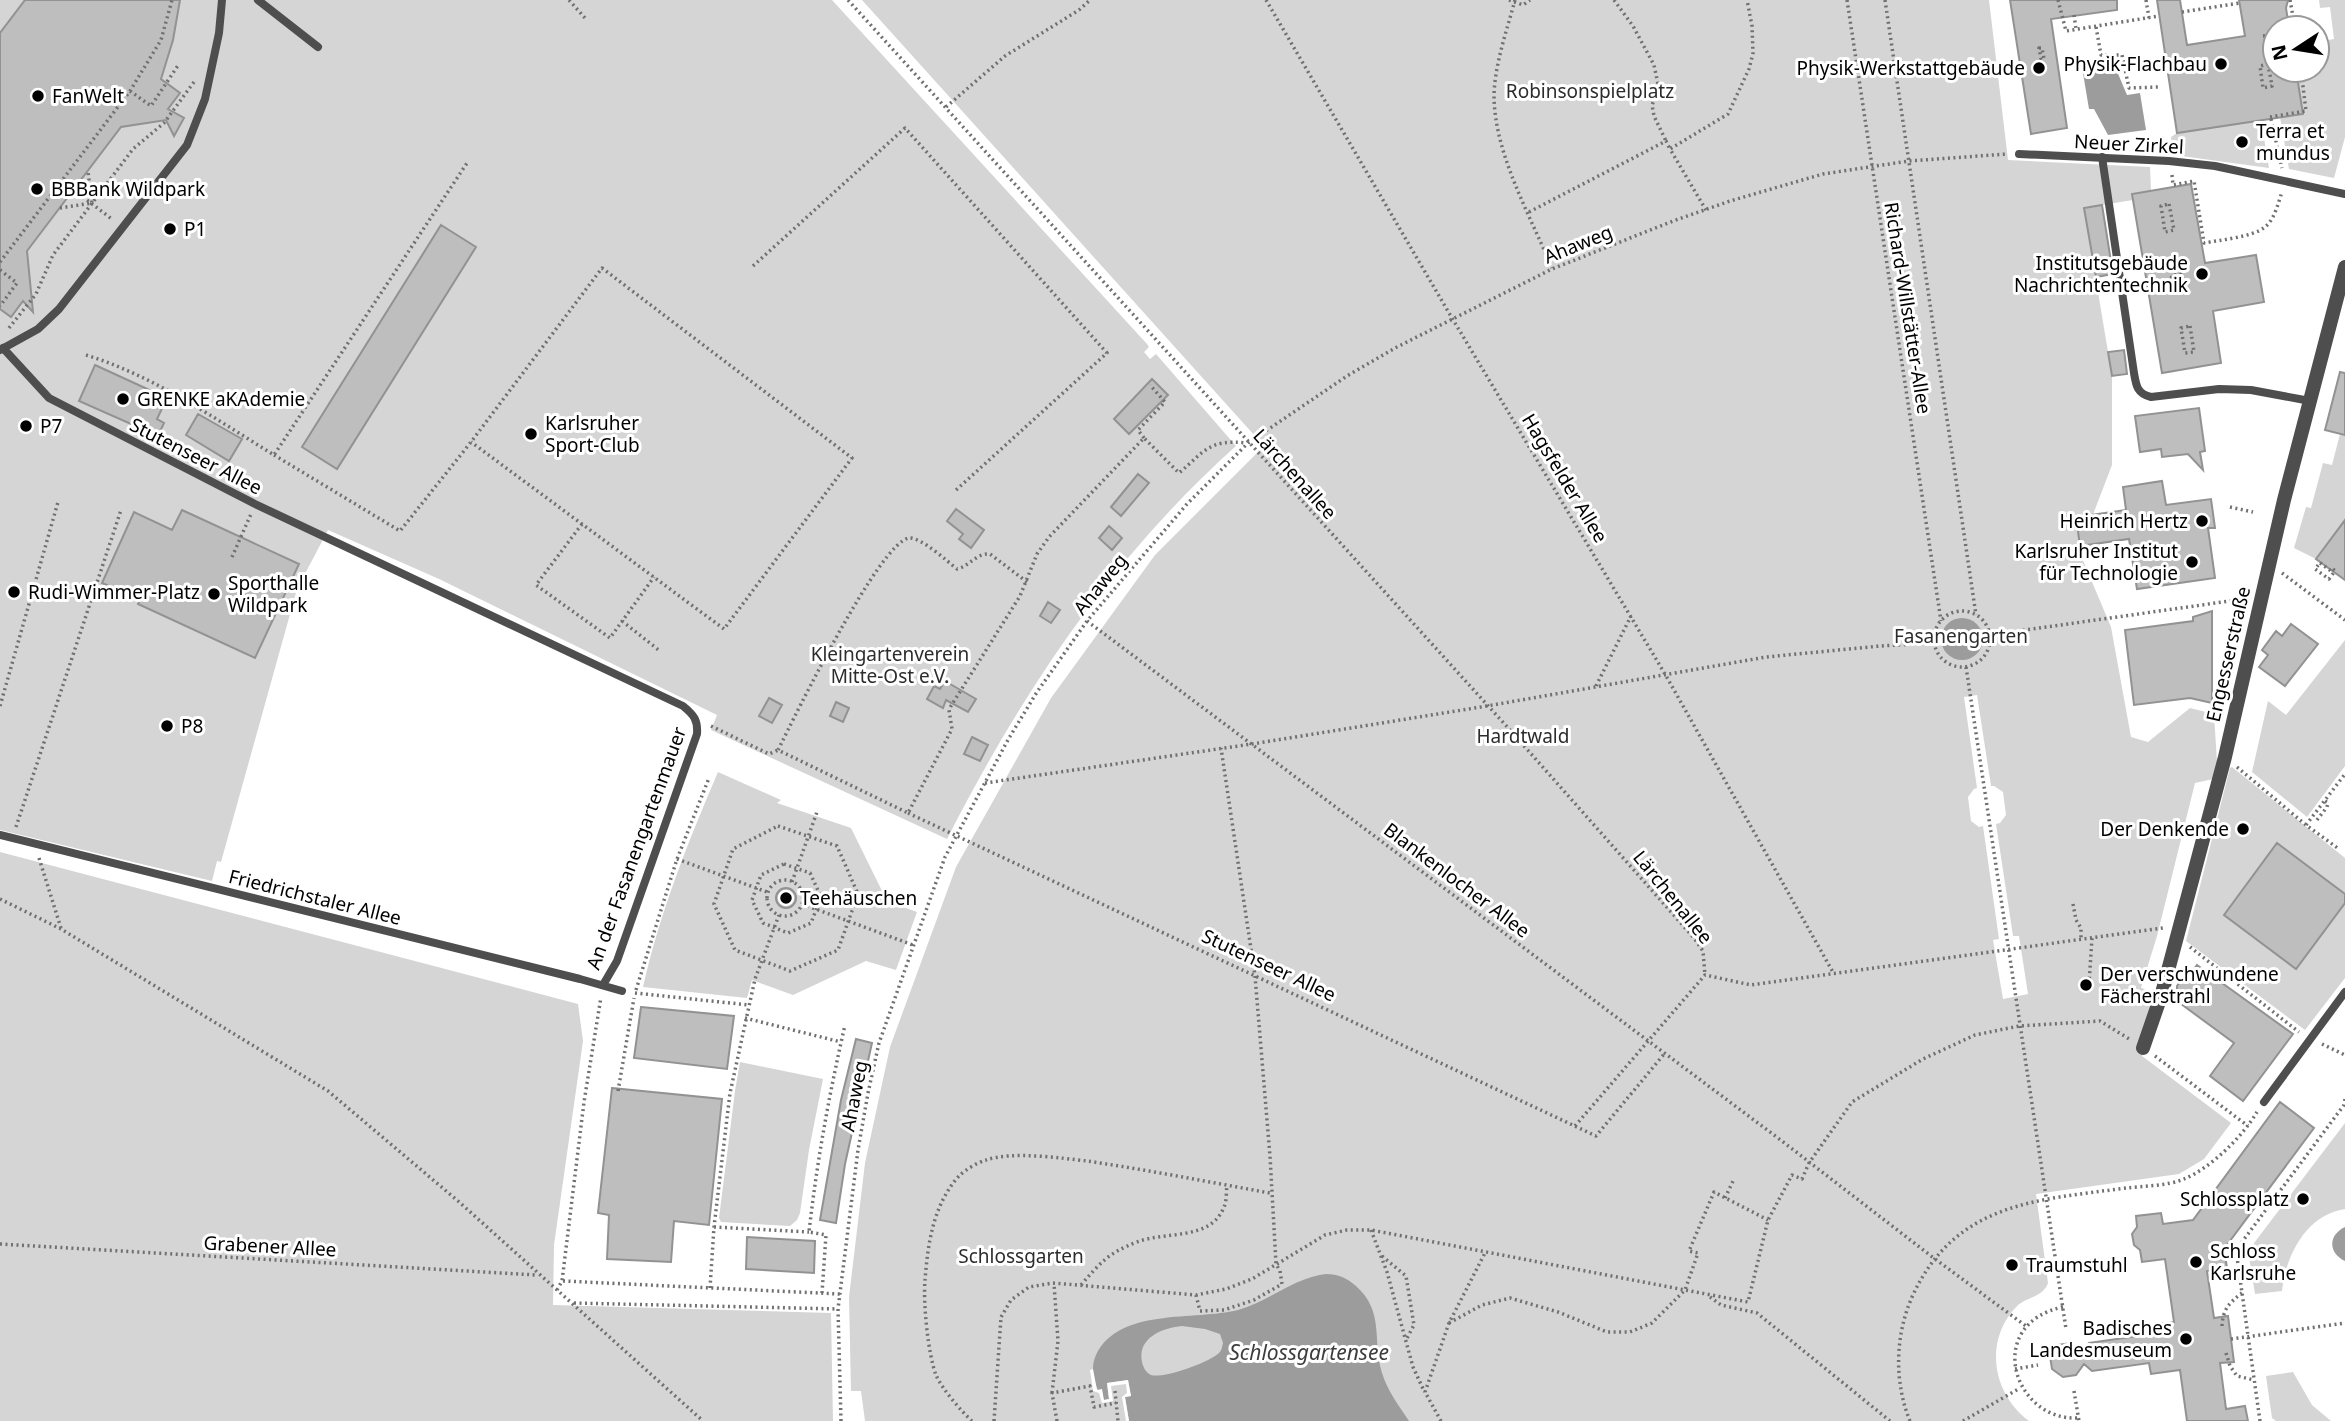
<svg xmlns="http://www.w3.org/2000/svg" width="2345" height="1421" viewBox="0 0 2345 1421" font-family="'Noto Sans',sans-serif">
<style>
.green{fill:#d5d5d5;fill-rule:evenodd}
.water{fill:#9c9c9c;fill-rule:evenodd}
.pier{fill:#fff}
.building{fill:#bebebe;stroke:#929292;stroke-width:2}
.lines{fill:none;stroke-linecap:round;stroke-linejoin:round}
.path{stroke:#707070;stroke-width:3.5;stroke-dasharray:2 3.5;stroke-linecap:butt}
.service{stroke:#4e4e4e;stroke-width:8}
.minor{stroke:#4e4e4e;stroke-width:14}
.poi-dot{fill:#000;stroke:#fff;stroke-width:2.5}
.labels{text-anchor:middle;stroke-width:6;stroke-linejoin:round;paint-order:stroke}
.poi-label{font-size:19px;fill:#000;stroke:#fff;text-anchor:start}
.park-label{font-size:19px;fill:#2c2c2c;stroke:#fff}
.street-label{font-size:19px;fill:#000;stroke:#fff}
.water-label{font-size:21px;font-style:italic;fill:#3d3d3d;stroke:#fff}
</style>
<rect width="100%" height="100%" fill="#fff"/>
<path class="green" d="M0,0h832l315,344 2,3 -5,5 6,7 6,-5 80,92c-124,111 -214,246 -289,393l-236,-109 6,-15 -278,-136 -111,-49 -31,59 -76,273 -4,-1 -5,20 -212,-51z
M862,0h1127l19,160 142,7 1,24 -19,3 1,6 -49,8 28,168v89l-33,86 32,76 20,110 17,5 42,-34 24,6 3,48 -4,17 -18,4 -38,153 -16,52 27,7 -26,61 89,67 -27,36 -25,15 -143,20 12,89c-4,13 -20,14 -30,22 -35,34 -26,89 11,116h-1164l-4,-30h-10l-2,-94 16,-134 25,-116 66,-180 95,-169 104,-143 109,-109zM1977,695l14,91h3l9,6 3,23 -6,8 -4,1 17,112h6l9,58 -25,5 -10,-59 6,-1 -16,-113 -4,1 -8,-6 -3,-24 6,-8 3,-1 -13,-91z
M2319,0h26v137l-11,41 -45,-9 -9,-52 16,-47h21v-28l17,-3 -4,-32 -10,1z
M2261,120l8,48 -95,-13 -3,-18 6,-4z
M2340,434l5,1v88l-27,37 -24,-12 12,-41 5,1 12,-45 9,2z
M2345,640v126l-38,51 -55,-45 16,-71 18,14z
M2232,767l113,91v36l-68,-51 -53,72 72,54 49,-66v75l-40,52 -119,-89 44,-173z
M718,772l63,28 -4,3 74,25 36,73 30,11 -21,58 -30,-9 -73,34 -41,-15 -5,18 -104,-11c17,-75 45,-145 75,-215z
M0,852l578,152 5,37 -29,204 -1,60 278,8 2,108h-833z
M740,1062l83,17 -14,71 -9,63 -3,7 -7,6 -69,-4 -2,-4 16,-127z
M2345,1123v86c-39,6 -59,46 -63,82l-27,3 -7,-43z
M2293,1372l19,33 19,16h-55l-4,-3 -6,-42z"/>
<path class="water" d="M2116,69l11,26 13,-2 6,37 -38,5 -14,-26h-5l-6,-36z
M1941 639a21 21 0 1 1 42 0a21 21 0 1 1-42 0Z
M2345,1227v34c-17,-8 -17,-26 0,-34z
M1326,1274c12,0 21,4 30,12 29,26 16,54 26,87 5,17 17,33 27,48h-280l-4,-24 6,-1 -3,-16 -21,3 2,16 -5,1c-9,-12 -15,-30 -8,-45 23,-48 99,-34 142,-45 32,-9 55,-32 88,-36zM1182,1326l23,3 15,5 3,9c-1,4 -1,7 -4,10 -9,9 -55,26 -68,22 -5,-2 -8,-8 -9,-13 -5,-24 20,-34 40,-36z"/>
<path class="pier" d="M1093,1369l4,21 5,-1 2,11 5,-1 -2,-16 21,-3 3,16 -6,1 4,24h-3l-4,-24 5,-4 -1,-9 -15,2 2,15 -11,2 -3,-10 -6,-2 -3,-21z"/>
<path class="building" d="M25,0h155l-7,40 -12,39 19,14 -12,16 16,9 -10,18 -8,-16 -45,7 -94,124 6,61 -10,-11 -12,16 -11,-8v-276z
M2010,0h107v10l-66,9 16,109 -36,6z
M2157,0h23l7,45 58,-9 -6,-36h49l-2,8 3,20h-14v42h21l7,44 -126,19z
M2191,184l14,79 51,-8 8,47 -51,9 8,52 -59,10 -30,-179z
M2102,205l11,69 -17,3 -12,-69z
M441,225l35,22 -139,222 -35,-22z
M2124,350l3,24 -15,2 -4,-24z
M95,365l72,33 -10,21 7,4 -6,13 -79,-35z
M2340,372l5,1v62l-20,-5z
M1152,379l16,16 -39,39 -15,-15z
M2199,408l6,43 -5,1 3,18 -15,-16 -26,3 -1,-8 -21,3 -5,-36z
M198,414l44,25 -13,22 -43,-26z
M1138,474l11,9 -28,33 -10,-9z
M2162,481l4,24 45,-6 4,29h-7l7,50 -78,11 -8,-50 -49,7 -4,-29 50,-7 -3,-23z
M956,509l28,21 -13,18 -12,-9 4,-5 -16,-13z
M182,510l117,54 -44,94 -117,-54 2,-4 -38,-17 32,-71 38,18z
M2345,520v60l-29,-21z
M1109,526l13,12 -10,12 -13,-12z
M1048,602l12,8 -9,13 -11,-7z
M2212,611v92l-22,-5 -56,7 -9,-75 68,-9v-4z
M2291,624l27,20 -33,42 -26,-19 9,-12 -6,-5 14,-19 6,5z
M945,681l31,18 -8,13 -22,-12 -3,8 -16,-9 7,-13 6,3z
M769,698l13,7 -10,18 -13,-7z
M836,702l13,6 -6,14 -13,-6z
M972,737l16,8 -8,16 -16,-7z
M2277,843l68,51v9l-49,66 -72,-54z
M776 898a10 10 0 1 1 20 0a10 10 0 1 1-20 0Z
M2197,965l96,69 -50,67 -33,-25 24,-33 -61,-45 4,-7v-5l11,-16 6,-1z
M641,1007l93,9 -7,53 -93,-11z
M856,1039l16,4 -27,121 -9,59 -16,-3 21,-120z
M612,1088l110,11 -13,126 -35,-4 -3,41 -64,-3 2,-44 -11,-2z
M2280,1102l34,26 -90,121 3,19 -20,3 7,47 14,-2 6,46 -14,1 6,46 19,-3 3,15h-61l-7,-51 -29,4 -2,-11 -57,8 -8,-7 -8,11 -13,2 -11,-8 -2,-13 8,-11 13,-2 11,8 7,-8 56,-8 -1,-9 30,-4 -9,-63 -23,3 -2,-12 -6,-5 -2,-11 5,-7 -1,-11 25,-3 2,11 30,-4z
M747,1237l68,4 -1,32 -68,-4z"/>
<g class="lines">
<path class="path" d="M569,0l16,18
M848,0l662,730 184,208 9,13 2,24
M1266,0l186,318 213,356 169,300
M1509,0l14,5 7,-5
M1515,0c-8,30 -20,63 -21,95 0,58 36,120 58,173
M1614,0l19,26 21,39 5,24 -7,16 2,11 12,25
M1847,0l94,621
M1885,0l91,615
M2058,0l8,31 93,-15
M2146,0l3,18
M2290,0l5,28
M2182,12l58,-9
M2074,15l2,14
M2096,27l5,28h21l7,33 30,-1
M2263,36l12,-1
M2039,48h3l2,11h-3z
M2268,64l4,22 -9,2 -3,-22z
M130,91l21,15 28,-42
M946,107l59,-51 74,-46 11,-10
M2270,117l36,-6 -5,-41
M2271,119l11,49
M2172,175l1,10 21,-4 10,62c16,-3 49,-6 61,-16 10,-8 13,-24 17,-35
M74,190l39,30
M2169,204l5,26 -9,2 -4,-26z
M60,208l32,-5 -4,-31
M1706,210l-36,-61 58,-35 21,-45 4,-16 -1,-27 -5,-26
M1529,212l137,-71 4,8
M0,262l130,-171 31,-51 11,-40
M753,266l152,-138 202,225 -152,138
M0,270l17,13 -17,23
M2171.5 278a5.5 5.5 0 1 1 11 0a5.5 5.5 0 1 1-11 0Z
M2190,326l4,26 -9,1 -4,-25z
M9,328l27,-34 17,-39 80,-106 31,-26 30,-41
M86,355c68,21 128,63 188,100l193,-292
M1144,438l-6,-8 27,-28 -15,-17
M274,455l126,76 71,-89 131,-174 250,190 -128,171 -253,-187
M2230,507l23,5
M582,524l-46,61 74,53 44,-61
M232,557l19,-43
M2320,563l11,8 2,-2 2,2 -6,8 -14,-10z
M2282,573l63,47
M1027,582l-37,-28c-14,-1 -20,12 -33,15 -10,-8 -36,-32 -48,-31 -30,5 -114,178 -131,212l130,63 44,-84 -3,-19 2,-4 69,-110 17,-42 12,-17 95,-99 35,35c26,-22 30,-34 67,-30
M1934 639a28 28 0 1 1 56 0a28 28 0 1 1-56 0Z
M622,621l38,30
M1087,621l691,517 157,121 91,67
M1990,635l254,-36
M1966,667l100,662
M1596,686l35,-70
M0,706l58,-204
M711,726l58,28 9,-4
M2237,767l69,58 33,24
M985,783l267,-39 235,-38 279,-49 114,-11 54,-3
M908,813l688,323 69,-83
M2317,820l10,-13 1,-4 -3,-2
M2306,825l39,-51
M778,826l59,20 21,48 -20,56 -48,21 -55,-21 -21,-46 19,-55z
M16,827l105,-317
M39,858l22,70
M677,859l90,33
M784,864l26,9 11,24 -10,26 -23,10 -25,-10 -11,-23 9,-25z
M767 898a18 18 0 1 1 36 0a18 18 0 1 1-36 0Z
M792,882l25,-70
M0,899l61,30 267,162 130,110 245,220
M802,904l111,41
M2073,904l3,16 5,8v10
M2190,947l109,85
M2089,984l3,-46
M636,990l41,-131 32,-81
M635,993l114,12
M745,1018l96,24
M2322,1044l23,11
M2155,1056l93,70
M618,1091l16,-93
M1575,1126l130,-151 46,10 412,-57
M1725,1198l9,-19
M714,1227l95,5
M1371,1230l16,42 26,95 11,24
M0,1244l536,31
M1382,1256l24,20 8,49 -8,15
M563,1281l277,13
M1081,1285c19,-22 27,-32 56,-43 28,-11 74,-1 87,-35 3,-6 2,-15 3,-22
M710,1288l4,-61 16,-134 25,-114 24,-64
M557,1290l5,-9 22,-179 17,-105
M822,1293l4,-58 -17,-3c8,-71 20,-137 36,-207
M1196,1295l4,16 24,-1 30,-10 28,-16 -2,-13 -4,-7 -6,-108 -15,-180 -34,-228
M1710,1297l11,8 36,8 133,108
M574,1303l264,6
M2063,1307c-80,17 -50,114 15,111
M1449,1323l33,-18 28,-7 48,14 49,20h23l22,-9 33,-33 13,-37 -9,-2 25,-59 54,28
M2222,1326c1,-17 7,-23 20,-33
M2231,1339l114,-16
M2226,1353l4,13 7,10 17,4
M2015,1369l23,-4
M1115,1391l3,30
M2074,1391l5,30
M1052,1393l6,-52 -4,-57
M841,1421l-3,-112 20,-159 10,-57 11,-50 66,-186 64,-119 28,-46 50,-71 100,-117 61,-61 99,-67 48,-28 157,-79 121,-48 57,-20 93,-27 86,-13 98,-7
M972,1421c-11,-10 -30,-32 -36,-46 -8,-21 -13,-72 -11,-95 3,-37 8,-75 34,-104 6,-6 19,-14 27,-16 26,-9 74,-2 101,1 61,9 122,21 183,32
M994,1421l7,-104 10,-17 18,-13 24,-4 143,12 30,-6 26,-10 73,-44 22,-5h24l377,72 20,-82 24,-45 10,4 7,-16 43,-61 71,-43 52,-24 44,-9 81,-5 31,19
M1057,1421l-5,-28 38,-7 4,21 22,-4
M1441,1421l-16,-29 24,-69 37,-72
M1910,1421c-16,-39 -15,-85 2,-124 43,-95 125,-97 214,-109 18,-2 41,-2 58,-9 27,-11 59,-43 73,-67
M1963,1421l57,-33
M2260,1421l-24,-171 108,-145 1,-6"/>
<path class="service" d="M258,0l60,47
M2019,154l150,7 46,5 130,28
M2102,157l32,216c2,12 3,21 17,24l68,-8 32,1 59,11
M3,348l46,50 206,106 428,202c11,9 15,14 14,28l-80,227 -14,24
M0,350l38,-21 21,-20 128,-164 18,-46 14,-66 3,-33
M0,835l580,144 42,12
M2264,1102l81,-110"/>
<path class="minor" d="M2143,1048l19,-55 63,-236 59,-257 61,-233"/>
</g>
<g class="poi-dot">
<circle cx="2221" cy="64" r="7"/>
<circle cx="2039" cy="68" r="7"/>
<circle cx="38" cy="96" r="7"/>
<circle cx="2242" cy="142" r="7"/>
<circle cx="37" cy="189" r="7"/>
<circle cx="170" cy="229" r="7"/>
<circle cx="2202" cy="274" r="7"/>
<circle cx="123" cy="399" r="7"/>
<circle cx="26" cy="426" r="7"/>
<circle cx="531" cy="434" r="7"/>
<circle cx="2202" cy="521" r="7"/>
<circle cx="2192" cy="562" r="7"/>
<circle cx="14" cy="592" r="7"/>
<circle cx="214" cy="594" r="7"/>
<circle cx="167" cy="726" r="7"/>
<circle cx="2243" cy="829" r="7"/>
<circle cx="786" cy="898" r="7"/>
<circle cx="2086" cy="985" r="7"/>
<circle cx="2303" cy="1199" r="7"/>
<circle cx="2196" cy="1262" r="7"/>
<circle cx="2012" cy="1265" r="7"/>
<circle cx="2186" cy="1339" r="7"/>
</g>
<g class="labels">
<g class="poi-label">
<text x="2207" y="71" text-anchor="end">Physik-Flachbau</text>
<text x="2025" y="75" text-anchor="end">Physik-Werkstattgebäude</text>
<text x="52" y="103">FanWelt</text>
<text x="2256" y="138">Terra et<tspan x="2256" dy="22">mundus</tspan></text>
<text x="51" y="196">BBBank Wildpark</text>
<text x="184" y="236">P1</text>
<text x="2188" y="270" text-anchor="end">Institutsgebäude<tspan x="2188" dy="22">Nachrichtentechnik</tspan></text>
<text x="137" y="406">GRENKE aKAdemie</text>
<text x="545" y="430">Karlsruher<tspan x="545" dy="22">Sport-Club</tspan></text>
<text x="40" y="433">P7</text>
<text x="2188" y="528" text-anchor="end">Heinrich Hertz</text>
<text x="2178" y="558" text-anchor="end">Karlsruher Institut<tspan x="2178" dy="22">für Technologie</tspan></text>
<text x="228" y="590">Sporthalle<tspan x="228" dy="22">Wildpark</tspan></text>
<text x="28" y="599">Rudi-Wimmer-Platz</text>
<text x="181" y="733">P8</text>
<text x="2229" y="836" text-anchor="end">Der Denkende</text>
<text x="800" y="905">Teehäuschen</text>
<text x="2100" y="981">Der verschwundene<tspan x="2100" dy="22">Fächerstrahl</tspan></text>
<text x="2289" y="1206" text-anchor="end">Schlossplatz</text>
<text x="2210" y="1258">Schloss<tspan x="2210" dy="22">Karlsruhe</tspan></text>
<text x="2026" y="1272">Traumstuhl</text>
<text x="2172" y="1335" text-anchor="end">Badisches<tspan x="2172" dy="22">Landesmuseum</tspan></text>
</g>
<g class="park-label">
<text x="1590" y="98">Robinsonspielplatz</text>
<text x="1961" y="643">Fasanengarten</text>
<text x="890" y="661">Kleingartenverein<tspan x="890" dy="22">Mitte-Ost e.V.</tspan></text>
<text x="1523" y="743">Hardtwald</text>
<text x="1021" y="1263">Schlossgarten</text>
</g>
<g class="street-label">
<text transform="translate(2129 144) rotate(3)" y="7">Neuer Zirkel</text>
<text transform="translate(1578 244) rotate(-22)" y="7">Ahaweg</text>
<text transform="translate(1908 308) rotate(81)" y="7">Richard-Willstätter-Allee</text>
<text transform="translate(196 456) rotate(27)" y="7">Stutenseer Allee</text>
<text transform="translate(1295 474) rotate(48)" y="7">Lärchenallee</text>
<text transform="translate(1565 478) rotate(59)" y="7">Hagsfelder Allee</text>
<text transform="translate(1100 584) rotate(-51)" y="7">Ahaweg</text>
<text transform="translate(2228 654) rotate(-77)" y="7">Engesserstraße</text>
<text transform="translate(636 848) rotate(-70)" y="7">An der Fasanengartenmauer</text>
<text transform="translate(1457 880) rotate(37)" y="7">Blankenlocher Allee</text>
<text transform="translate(315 897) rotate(14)" y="7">Friedrichstaler Allee</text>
<text transform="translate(1673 897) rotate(51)" y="7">Lärchenallee</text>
<text transform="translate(1269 965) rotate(25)" y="7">Stutenseer Allee</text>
<text transform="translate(854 1096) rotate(-79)" y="7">Ahaweg</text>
<text transform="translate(270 1246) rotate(3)" y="7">Grabener Allee</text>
</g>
<g class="water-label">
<text x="1309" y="1360">Schlossgartensee</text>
</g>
</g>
<g transform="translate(2296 49) rotate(258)"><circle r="33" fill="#ffffff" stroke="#999999" stroke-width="2"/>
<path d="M0-5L12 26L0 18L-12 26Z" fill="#000000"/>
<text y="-10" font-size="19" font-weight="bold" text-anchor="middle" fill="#000000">N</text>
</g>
</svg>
